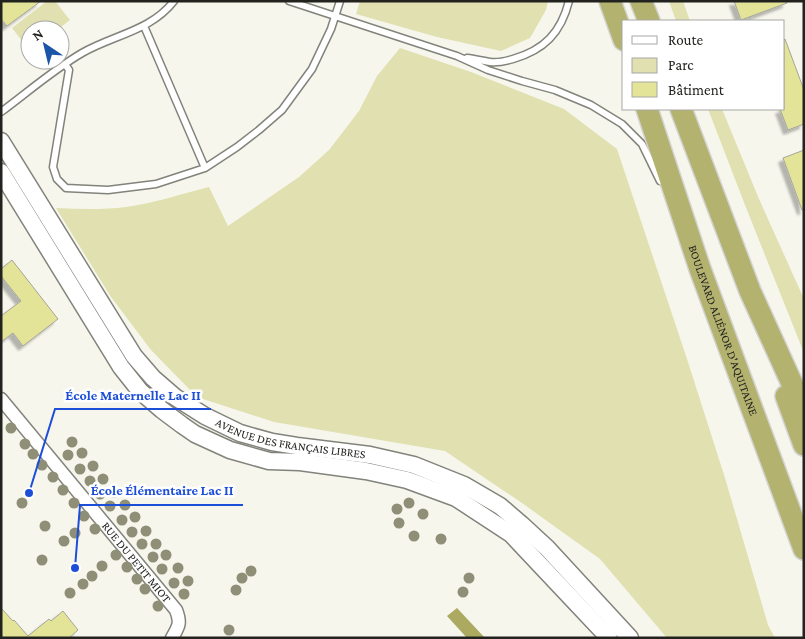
<svg xmlns="http://www.w3.org/2000/svg" width="805" height="639" viewBox="0 0 805 639" font-family="'Crimson Pro',serif">
<style>
.green{fill:#e0e0b1}
.water{fill:#abaa60}
.building{fill:#e4e498;stroke:#a4a49c;filter:url(#shadow)}
.lines{fill:none;stroke-linecap:round;stroke-linejoin:round}
.service-casing{stroke:#82837b;stroke-width:9}
.minor-casing{stroke:#82837b;stroke-width:15}
.tertiary-casing{stroke:#82837b;stroke-width:19}
.trunk-casing{stroke:#d3d3d2;stroke-width:24}
.service{stroke:#fff;stroke-width:6}
.minor{stroke:#fff;stroke-width:12}
.tertiary{stroke:#fff;stroke-width:16}
.trunk{stroke:#b3b26f;stroke-width:21}
.tree{fill:#8f8f78}
.labels{text-anchor:middle;stroke-width:5;stroke-linejoin:round;paint-order:stroke}
.street-label{font-size:12px;fill:#22221f;stroke:#fff}
.leader{fill:none;stroke:#1d4ed8;stroke-width:2}
.callout-dot{fill:#1d4ed8;stroke:#fff;stroke-width:2}
.callout-label{font-size:14px;text-anchor:middle;font-weight:bold;fill:#1d4ed8;stroke:#fff;stroke-width:5;stroke-linejoin:round;paint-order:stroke}
</style>
<defs>
<filter id="shadow"><feDropShadow dx="-4.5" dy="4.5" stdDeviation="1" flood-color="#0004"/></filter>
</defs>
<rect width="100%" height="100%" fill="#f6f6ed"/>
<path class="green" d="M47,1h8l15,19 -13,10h-27v20h-1l-17,-22z
M360,1h188l-2,9 -16,28 -29,13 -64,-14 -81,-23z
M669,1h14l7,20h-14z
M400,48l71,24 93,37 53,40 71,213 37,116 43,147 7,13h-108l-67,-79 -78,-56 -77,-52 -171,-29 -77,-25 -46,-47 -40,-53 -55,-89c23,1 47,2 70,-1 28,-4 56,-13 83,-20l19,39 71,-49 30,-27 30,-39 18,-35z
M708,109h14l37,90 45,100v54l-59,-148z"/>
<path class="water" d="M457,608l28,30h-18l-20,-22z"/>
<path class="building" d="M1,1h40l-34,25 -6,-7z
M734,1h53v2l-46,17z
M784,39h1l19,51v34l-16,6 -8,-21h4z
M804,150v60h-2l-19,-52z
M12,260l46,59 -35,27 -10,-13 -12,9v-26l20,-15 -20,-25v-7z
M1,608l12,13 1,-1 14,16 21,-17 2,2 12,-10 15,19 -9,8h-68z"/>
<g class="lines">
<defs>
<path id="service" d="M289,1l168,55 31,14 34,11 33,9 36,15 31,19 20,20 18,37
M144,26l61,142
M467,58c8,1 16,3 23,4 8,1 16,-1 23,-3 31,-9 48,-26 56,-58
M65,64l4,6 -16,97 4,12 9,9 42,2 48,-6 49,-16 32,-21 22,-17 23,-20 30,-41 19,-40 9,-28
M1,112c27,-20 52,-42 81,-59 31,-18 69,-22 92,-52"/>
<g id="minor">
<path id="s1" d="M1,399l175,211c5,13 3,16 -4,28"/>
</g>
<g id="tertiary">
<path id="s2" d="M1,141l133,215 19,22 22,19 30,19 35,17 32,9 25,4 73,9 44,10 50,20 36,21 21,18 26,24 83,90"/>
<path d="M1,172l120,195 19,24 22,19 20,15 13,9 35,16 39,11 31,1 66,9 41,9 49,18 55,36 98,104"/>
</g>
<g id="trunk">
<path d="M610,1l14,39"/>
<path d="M641,1l8,20"/>
<path id="s3" d="M647,109l53,160 104,280"/>
<path d="M681,109l69,182 54,119"/>
<path d="M786,396l18,49"/>
</g>
</defs>
<use href="#service" class="service-casing"/>
<use href="#minor" class="minor-casing"/>
<use href="#tertiary" class="tertiary-casing"/>
<use href="#trunk" class="trunk-casing"/>
<use href="#service" class="service"/>
<use href="#minor" class="minor"/>
<use href="#tertiary" class="tertiary"/>
<use href="#trunk" class="trunk"/>
</g>
<g class="tree">
<circle cx="11" cy="428" r="5.5"/>
<circle cx="72" cy="442" r="5.5"/>
<circle cx="25" cy="444" r="5.5"/>
<circle cx="82" cy="453" r="5.5"/>
<circle cx="33" cy="454" r="5.5"/>
<circle cx="68" cy="455" r="5.5"/>
<circle cx="42" cy="465" r="5.5"/>
<circle cx="93" cy="466" r="5.5"/>
<circle cx="80" cy="469" r="5.5"/>
<circle cx="53" cy="477" r="5.5"/>
<circle cx="103" cy="479" r="5.5"/>
<circle cx="90" cy="481" r="5.5"/>
<circle cx="63" cy="490" r="5.5"/>
<circle cx="114" cy="492" r="5.5"/>
<circle cx="100" cy="494" r="5.5"/>
<circle cx="22" cy="503" r="5.5"/>
<circle cx="74" cy="503" r="5.5"/>
<circle cx="409" cy="503" r="5.5"/>
<circle cx="125" cy="505" r="5.5"/>
<circle cx="110" cy="506" r="5.5"/>
<circle cx="397" cy="509" r="5.5"/>
<circle cx="423" cy="514" r="5.5"/>
<circle cx="84" cy="516" r="5.5"/>
<circle cx="135" cy="517" r="5.5"/>
<circle cx="122" cy="520" r="5.5"/>
<circle cx="399" cy="523" r="5.5"/>
<circle cx="45" cy="526" r="5.5"/>
<circle cx="95" cy="529" r="5.5"/>
<circle cx="146" cy="531" r="5.5"/>
<circle cx="132" cy="532" r="5.5"/>
<circle cx="75" cy="533" r="5.5"/>
<circle cx="414" cy="536" r="5.5"/>
<circle cx="441" cy="539" r="5.5"/>
<circle cx="64" cy="541" r="5.5"/>
<circle cx="142" cy="544" r="5.5"/>
<circle cx="156" cy="544" r="5.5"/>
<circle cx="116" cy="555" r="5.5"/>
<circle cx="166" cy="555" r="5.5"/>
<circle cx="153" cy="557" r="5.5"/>
<circle cx="42" cy="560" r="5.5"/>
<circle cx="102" cy="566" r="5.5"/>
<circle cx="127" cy="567" r="5.5"/>
<circle cx="178" cy="568" r="5.5"/>
<circle cx="162" cy="569" r="5.5"/>
<circle cx="251" cy="571" r="5.5"/>
<circle cx="92" cy="576" r="5.5"/>
<circle cx="242" cy="578" r="5.5"/>
<circle cx="469" cy="578" r="5.5"/>
<circle cx="137" cy="579" r="5.5"/>
<circle cx="188" cy="581" r="5.5"/>
<circle cx="174" cy="583" r="5.5"/>
<circle cx="83" cy="584" r="5.5"/>
<circle cx="145" cy="589" r="5.5"/>
<circle cx="236" cy="590" r="5.5"/>
<circle cx="463" cy="592" r="5.5"/>
<circle cx="70" cy="593" r="5.5"/>
<circle cx="184" cy="594" r="5.5"/>
<circle cx="158" cy="606" r="5.5"/>
<circle cx="229" cy="630" r="5.5"/>
</g>
<g class="labels">
<g class="street-label">
<text dy="4" stroke="none"><textPath href="#s3" startOffset="234">BOULEVARD ALIÉNOR D'AQUITAINE</textPath></text>
<text dy="4" stroke="none"><textPath href="#s2" startOffset="436">AVENUE DES FRANÇAIS LIBRES</textPath></text>
<text dy="4" stroke="none"><textPath href="#s1" startOffset="212">RUE DU PETIT MIOT</textPath></text>
</g>
</g>
<path class="leader" d="M29 493L55 409H211M75 568L80 505H243"/>
<g class="callout-dot">
<circle cx="29" cy="493" r="5"/>
<circle cx="75" cy="568" r="5"/>
</g>
<g class="callout-label">
<text x="133" y="400">École Maternelle Lac II</text>
<text x="162" y="495">École Élémentaire Lac II</text>
</g>
<rect width="805" height="639" fill="none" stroke="#22221f" stroke-width="5"/>
<rect x="622" y="20" width="162" height="90" fill="#ffffff" stroke="#a7a7a5"/>
<rect x="632" y="36" width="25" height="8" fill="#ffffff" stroke="#a7a7a5"/>
<text x="668" y="45" font-size="15" fill="#22221f">Route</text>
<rect x="632" y="58" width="25" height="15" fill="#e0e0b1" stroke="#a7a7a5"/>
<text x="668" y="70" font-size="15" fill="#22221f">Parc</text>
<rect x="632" y="82" width="25" height="15" fill="#e4e498" stroke="#a7a7a5"/>
<text x="668" y="95" font-size="15" fill="#22221f">Bâtiment</text>
<g transform="translate(45 45) rotate(325)"><circle r="24" fill="#ffffff" stroke="#a7a7a5"/>
<path d="M0-4L9 19L0 12L-9 19Z" fill="#1b55a7"/>
<text y="-8" font-size="14" font-weight="bold" text-anchor="middle" fill="#22221f">N</text>
</g>
</svg>
